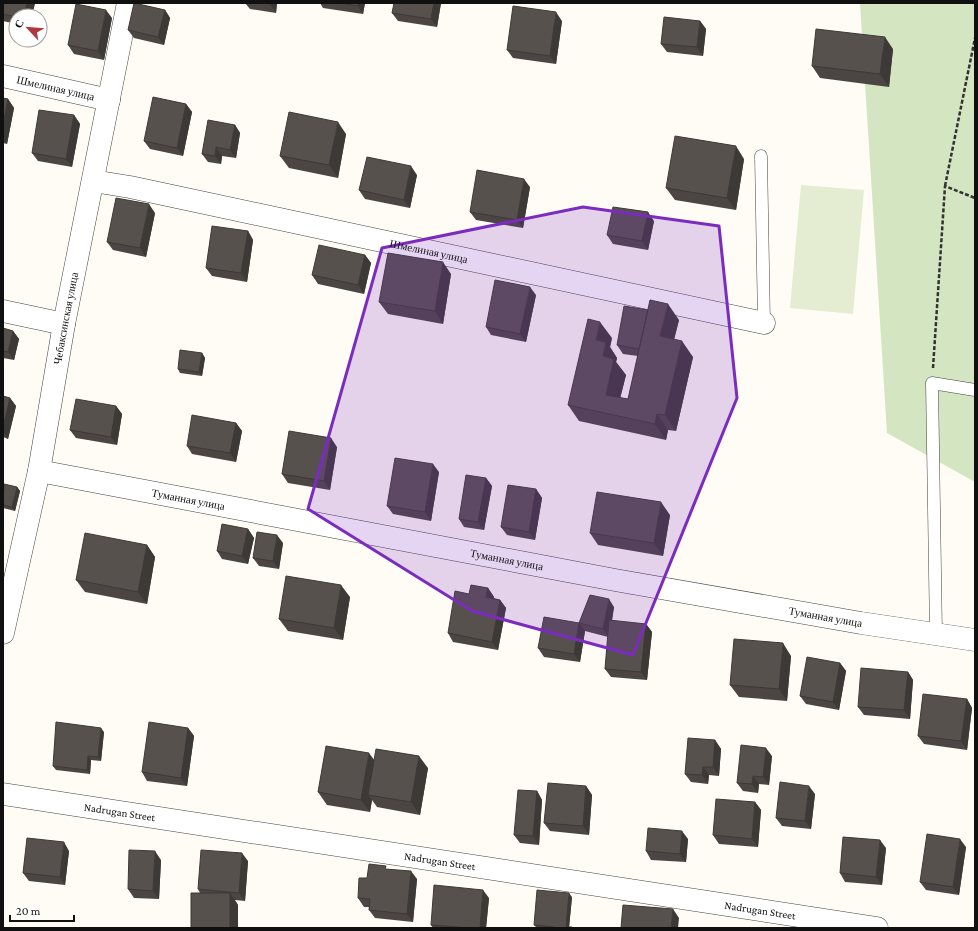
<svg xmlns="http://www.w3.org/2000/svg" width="978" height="931" viewBox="0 0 978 931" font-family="'Crimson Pro',serif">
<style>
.green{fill:#d4e5c1}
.pitch{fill:#e4edd2}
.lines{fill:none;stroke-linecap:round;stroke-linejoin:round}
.service-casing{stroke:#434343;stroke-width:13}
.minor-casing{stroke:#434343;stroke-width:23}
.path{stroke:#323232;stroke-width:2.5;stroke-dasharray:4 2;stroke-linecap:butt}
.service{stroke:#fff;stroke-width:12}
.minor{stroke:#fff;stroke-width:22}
.wall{fill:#4b4643}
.shaded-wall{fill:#3d3937}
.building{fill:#57514e;stroke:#3d3937}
.marked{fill:#7b2cbf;fill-opacity:0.2;stroke:#7b2cbf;stroke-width:3;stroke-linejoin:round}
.labels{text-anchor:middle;stroke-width:4;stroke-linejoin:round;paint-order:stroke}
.street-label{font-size:11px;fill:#101010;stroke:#fff}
</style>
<rect width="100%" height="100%" fill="#fefcf5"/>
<path class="green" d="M860,3h115v479l-88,-49z"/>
<path class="pitch" d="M801,185l63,5 -11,124 -63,-6z"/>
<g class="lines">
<defs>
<path id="service" d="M761,156l3,167
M936,634l-4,-251 43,7"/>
<g id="minor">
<path id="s1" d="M3,76l106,24"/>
<path id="s2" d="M93,181l37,6 634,136"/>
<path d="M3,311l61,13"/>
<path id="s3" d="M39,471l576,109 246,43 114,17"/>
<path id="s4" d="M3,633l36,-162 25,-147 64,-321"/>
<path id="s5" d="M3,794l874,134"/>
</g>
</defs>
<use href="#service" class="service-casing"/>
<use href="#minor" class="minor-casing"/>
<path class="path" d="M945,186l30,-148
M933,368l12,-182 30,12"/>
<use href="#service" class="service"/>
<use href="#minor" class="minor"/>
</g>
<path class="wall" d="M3,3h32l-3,13h-16v8l-13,-3z
M245,3h32l-1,10 -26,-4z
M320,3h45l-2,11 -40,-6z
M441,3l-4,24 -39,-6 -6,-8z
M165,10l5,8 -6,27 -30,-7 -6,-8z
M112,18l-8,42 -30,-6 -6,-9z
M562,21l-6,43 -43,-6 -6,-8z
M700,21l6,8 -3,27 -36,-4 -6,-8z
M893,49l-4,38 -69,-9 -8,-12z
M3,98l5,1 6,9 -7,36 -4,-1z
M186,104l6,8 -9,44 -33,-7 -6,-8z
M74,115l6,9 -8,43 -34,-6 -6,-8z
M235,125l5,8 -4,25 -14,-2 -1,8 -13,-2 -6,-8z
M346,134l-8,44 -49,-10 -9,-12z
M744,159l-8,51 -61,-10 -9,-12z
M417,175l-7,33 -45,-9 -6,-9z
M530,187l-7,41 -47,-8 -6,-8z
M155,213l-9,44 -33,-7 -6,-8z
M654,221l-6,29 -35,-6 -6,-9z
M248,231l5,9 -6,42 -35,-6 -6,-8z
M365,255l6,8 -7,31 -46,-10 -6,-9z
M451,274l-8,50 -55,-10 -9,-12z
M536,295l-10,47 -35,-7 -5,-8z
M679,320l-5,19 19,18 -17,74 -8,-1 -2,10 -87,-19 -11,-16 44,-67 -2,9 7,11 -1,4 10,13 -6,23 8,1 10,-43 -15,-2 -6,-9z
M3,328l10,3 6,8 -5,21 -11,-2z
M202,353l3,5 -3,18 -22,-3 -2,-4z
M3,396l7,2 6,8 -8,33 -5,-2z
M116,406l6,8 -5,31 -41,-7 -6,-8z
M236,423l6,8 -6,31 -44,-8 -5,-8z
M337,447l-7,43 -42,-7 -6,-9z
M439,472l-8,49 -38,-7 -6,-8z
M486,478l6,8 -8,44 -20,-3 -5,-8z
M3,486l14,1 3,4 -5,20 -12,-3z
M536,489l6,9 -7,42 -28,-5 -6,-8z
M670,515l-7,41 -65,-11 -8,-12z
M248,529l6,9 -6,26 -26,-5 -5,-8z
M283,543l-4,26 -20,-3 -6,-8z
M147,545l8,12 -8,47 -62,-12 -9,-12z
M488,588l6,9 -1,1 7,2 6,8 -8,42 -45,-8 -5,-9 21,-39z
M350,597l-7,43 -55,-9 -9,-12z
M614,607l-2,14 34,3 6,8 -5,48 -36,-3 -6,-8 3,-32 -23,-6 -5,31 -36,-5 -6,-9 41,-25z
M791,656l-4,45 -48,-4 -9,-12z
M840,663l6,8 -7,39 -33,-6 -6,-8z
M908,672l5,8 -3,39 -46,-4 -6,-8z
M967,699l5,9 -5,42 -43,-6 -6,-8z
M188,728l6,8 -7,50 -40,-5 -5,-9z
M104,732l-3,29 -10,-1 -1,14 -34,-4 -3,-4z
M715,740l6,9 -2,27 -10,-1 -1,9 -17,-2 -6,-8z
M772,756l-3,29 -10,-1 -1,9 -15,-2 -6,-8z
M374,760l54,8 -8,47 -43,-8 -5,-7 -2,12 -43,-7 -9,-13z
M586,786l6,9 -3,40 -39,-4 -6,-8z
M537,791l5,9 -3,45 -19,-2 -6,-8z
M815,794l-4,35 -29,-3 -6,-8z
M755,802l6,8 -3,37 -39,-3 -6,-9z
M688,839l-2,23 -35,-2 -5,-9z
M966,847l-7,48 -33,-5 -6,-8z
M886,848l-4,37 -37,-3 -5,-9z
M69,851l-4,34 -36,-4 -6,-8z
M161,860l-2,39 -25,-1 -6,-9z
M248,861l-3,40 -10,-1 3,5 -38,-12 -2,-4z
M388,869l29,10 -4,43 -38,-4 -6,-8v-3h-5l-6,-9 9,-20z
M572,897l-3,30 3,1h-35l-3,-3z
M489,898l-3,30h-53l-2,-3z"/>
<path class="shaded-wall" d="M27,3h8l-3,13h-8z
M270,3h7l-1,10 -6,-9z
M358,3h7l-2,11 -5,-8z
M434,3h7l-4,24 -6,-8z
M106,10l6,8 -8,42 -6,-9z
M165,10l5,8 -6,27 -6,-8z
M556,12l6,9 -6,43 -6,-8z
M700,21l6,8 -3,27 -6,-9z
M885,37l8,12 -4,38 -9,-13z
M8,99l6,9 -7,36 -4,-6v-12z
M186,104l6,8 -9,44 -6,-8z
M74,115l6,9 -8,43 -6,-8z
M338,122l8,12 -8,44 -9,-13z
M235,125l5,8 -4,25 -6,-8z
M736,146l8,13 -8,51 -9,-12z
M216,147l6,9 -1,8 -6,-8z
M411,166l6,9 -7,33 -6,-8z
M524,179l6,8 -7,41 -6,-8z
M149,204l6,9 -9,44 -6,-9z
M648,212l6,9 -6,29 -6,-9z
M248,231l5,9 -6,42 -6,-9z
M365,255l6,8 -7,31 -6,-9z
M443,262l8,12 -8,50 -8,-13z
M530,287l6,8 -10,47 -6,-8z
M668,304l11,16 -8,32 -11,-16z
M600,322l12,16 -2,9 7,11 -1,4 10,13 -9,36 -11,-16 -3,-39 -7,-16z
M13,331l6,8 -5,21 -6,-8z
M682,341l11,16 -17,74 -11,-16z
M202,353l3,5 -3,18 -3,-4z
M10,398l6,8 -8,33 -5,-8v-3z
M116,406l6,8 -5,31 -6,-8z
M657,414l11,16 -2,10 -11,-16z
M236,423l6,8 -6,31 -6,-9z
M331,438l6,9 -7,43 -6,-9z
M433,464l6,8 -8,49 -6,-9z
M486,478l6,8 -8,44 -6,-8z
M17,487l3,4 -5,20 -3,-4z
M536,489l6,9 -7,42 -6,-8z
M661,502l9,13 -7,41 -9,-13z
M248,529l6,9 -6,26 -6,-8z
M277,535l6,8 -4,26 -6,-8z
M147,545l8,12 -8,47 -9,-12z
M341,585l9,12 -7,43 -9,-12z
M488,588l6,9 -2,8 -6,-8z
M609,599l5,8 -5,30 -6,-8z
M500,600l6,8 -8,42 -6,-8z
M579,623l6,8 -5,31 -6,-8z
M646,624l6,8 -5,48 -6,-8z
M783,643l8,13 -4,45 -8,-12z
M840,663l6,8 -7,39 -6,-8z
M908,672l5,8 -3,39 -6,-9z
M967,699l5,9 -5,42 -6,-9z
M101,728l3,4 -3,29 -3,-4z
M188,728l6,8 -7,50 -6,-8z
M715,740l6,9 -2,27 -6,-9z
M766,748l6,8 -3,29 -6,-8z
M369,753l9,12 -10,30 4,5 -2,12 -9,-12z
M88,756l3,4 -1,14 -3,-4z
M419,756l9,12 -8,47 -9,-13z
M703,767l6,8 -1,9 -6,-9z
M753,776l6,8 -1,9 -6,-9z
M586,786l6,9 -3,40 -6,-9z
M809,786l6,8 -4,35 -6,-8z
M537,791l5,9 -3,45 -6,-9z
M755,802l6,8 -3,37 -6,-8z
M682,831l6,8 -2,23 -6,-8z
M960,839l6,8 -7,48 -6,-8z
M880,840l6,8 -4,37 -6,-8z
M64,842l5,9 -4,34 -5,-8z
M155,851l6,9 -2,39 -6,-8z
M242,853l6,8 -3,40 -6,-8z
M411,871l6,8 -4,43 -6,-8z
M483,890l6,8 -3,30h-6z
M230,893l8,12v23h-8z
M569,893l3,4 -3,31 -3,-1z
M673,909l6,9 -1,10h-7z"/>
<path class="building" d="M3,3h24l-3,13h-8v1l-13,-3z
M134,3l31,7 -7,27 -30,-7z
M261,3h9v1z
M340,3h18v3z
M394,3h40l-3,16 -39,-6z
M76,4l30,6 -8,41 -30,-6z
M513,6l43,6 -6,44 -43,-6z
M664,17l36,4 -3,26 -36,-3z
M816,29l69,8 -5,37 -68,-8z
M153,97l33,7 -9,44 -33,-7z
M3,98l5,1 -5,27z
M39,110l35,5 -8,44 -34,-6z
M289,112l49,10 -9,43 -49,-9z
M208,120l27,5 -5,25 -14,-3 -1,9 -13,-2z
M675,136l61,10 -9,52 -61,-10z
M367,157l44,9 -7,34 -45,-10z
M477,170l47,9 -7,41 -47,-8z
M116,198l33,6 -9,44 -33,-6z
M613,207l35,5 -6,29 -35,-6z
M212,226l36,5 -7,42 -35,-5z
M319,245l46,10 -7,30 -46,-10z
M388,253l55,9 -8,49 -56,-9z
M495,280l35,7 -10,47 -34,-7z
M650,300l18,4 -8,32 22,5 -17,74 -8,-1 -2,10 -87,-19 20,-86 12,3 -4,18 10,2 -3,14 11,3 -8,36 22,4z
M624,306l24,4 -9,39 -22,-4z
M3,328l10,3 -5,21 -5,-1z
M180,350l22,3 -3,19 -21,-3z
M3,396l7,2 -7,30z
M76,399l40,7 -5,31 -41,-7z
M192,415l44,8 -6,30 -43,-7z
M289,431l42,7 -7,43 -42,-7z
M395,458l38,6 -8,48 -38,-6z
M466,475l20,3 -8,44 -19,-3z
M4,484l13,3 -5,20 -9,-2z
M508,485l28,4 -7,43 -28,-5z
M597,492l64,10 -7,41 -64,-10z
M222,524l26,5 -6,27 -25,-5z
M257,532l20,3 -4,26 -20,-3z
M85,533l62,12 -9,47 -62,-12z
M286,576l55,9 -7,43 -55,-9z
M471,585l17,3 -2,9 14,3 -8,42 -44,-9 7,-42 14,3z
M590,595l19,4 -6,30 -24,-6z
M544,617l35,6 -5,31 -36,-6z
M609,620l37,4 -5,48 -36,-3z
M734,639l49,4 -4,46 -49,-4z
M807,657l33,6 -7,39 -33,-6z
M861,668l47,4 -4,38 -46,-3z
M923,694l44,5 -6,42 -43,-5z
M56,722l45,6 -3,29 -10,-1 -1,14 -34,-4z
M149,722l39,6 -7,50 -39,-6z
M688,738l27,2 -2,27h-10l-1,8 -17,-1z
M741,745l25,3 -3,29 -10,-1 -1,8 -15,-1z
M326,746l43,7 -8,47 -43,-8z
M376,749l43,7 -8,46 -43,-7z
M780,782l29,4 -4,35 -29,-3z
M548,783l38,3 -3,40 -39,-3z
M518,790l19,1 -4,45 -19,-1z
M716,799l39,3 -3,37 -39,-4z
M648,828l34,3 -2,23 -34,-3z
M927,834l33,5 -7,48 -33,-5z
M843,837l37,3 -4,37 -36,-4z
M27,838l37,4 -4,35 -37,-4z
M129,850l26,1 -2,40 -25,-2z
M201,850l41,3 -3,40 -41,-4z
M369,864l17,2 -1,3 26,2 -4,43 -38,-4 1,-11 -12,-1 1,-20h8z
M434,885l49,5 -3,38h-10l-39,-3z
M537,890l32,3 -3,34h6v1h-18v-1l-20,-2z
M191,893h39v35h-39z
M623,905l50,4 -2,19h-50z"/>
<path class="marked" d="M583,207l136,19 18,172 -104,257 -161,-44 -164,-102 74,-261z"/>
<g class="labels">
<g class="street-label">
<text dy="4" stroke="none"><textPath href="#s1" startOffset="54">Шмелиная улица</textPath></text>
<text dy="4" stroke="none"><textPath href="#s2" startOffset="343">Шмелиная улица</textPath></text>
<text dy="4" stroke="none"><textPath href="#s4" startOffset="321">Чебаксинская улица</textPath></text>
<text dy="4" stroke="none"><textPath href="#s3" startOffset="152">Туманная улица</textPath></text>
<text dy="4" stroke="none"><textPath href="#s3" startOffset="476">Туманная улица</textPath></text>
<text dy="4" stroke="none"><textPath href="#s3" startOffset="800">Туманная улица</textPath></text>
<text dy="4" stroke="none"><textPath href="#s5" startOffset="118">Nadrugan Street</textPath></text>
<text dy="4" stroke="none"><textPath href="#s5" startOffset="442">Nadrugan Street</textPath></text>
<text dy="4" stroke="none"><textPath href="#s5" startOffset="766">Nadrugan Street</textPath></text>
</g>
</g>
<rect width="978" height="931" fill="none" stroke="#101010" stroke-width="8"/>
<g transform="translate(28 28) rotate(296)"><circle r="19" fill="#ffffff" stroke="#9f9f9f"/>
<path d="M0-3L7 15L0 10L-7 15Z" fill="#b03840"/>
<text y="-6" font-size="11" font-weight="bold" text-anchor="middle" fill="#101010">С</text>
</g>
<path d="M10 915v6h64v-6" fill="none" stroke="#101010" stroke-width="2"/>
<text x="16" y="915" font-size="12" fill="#101010" stroke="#ffffff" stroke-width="3" paint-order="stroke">20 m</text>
</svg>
